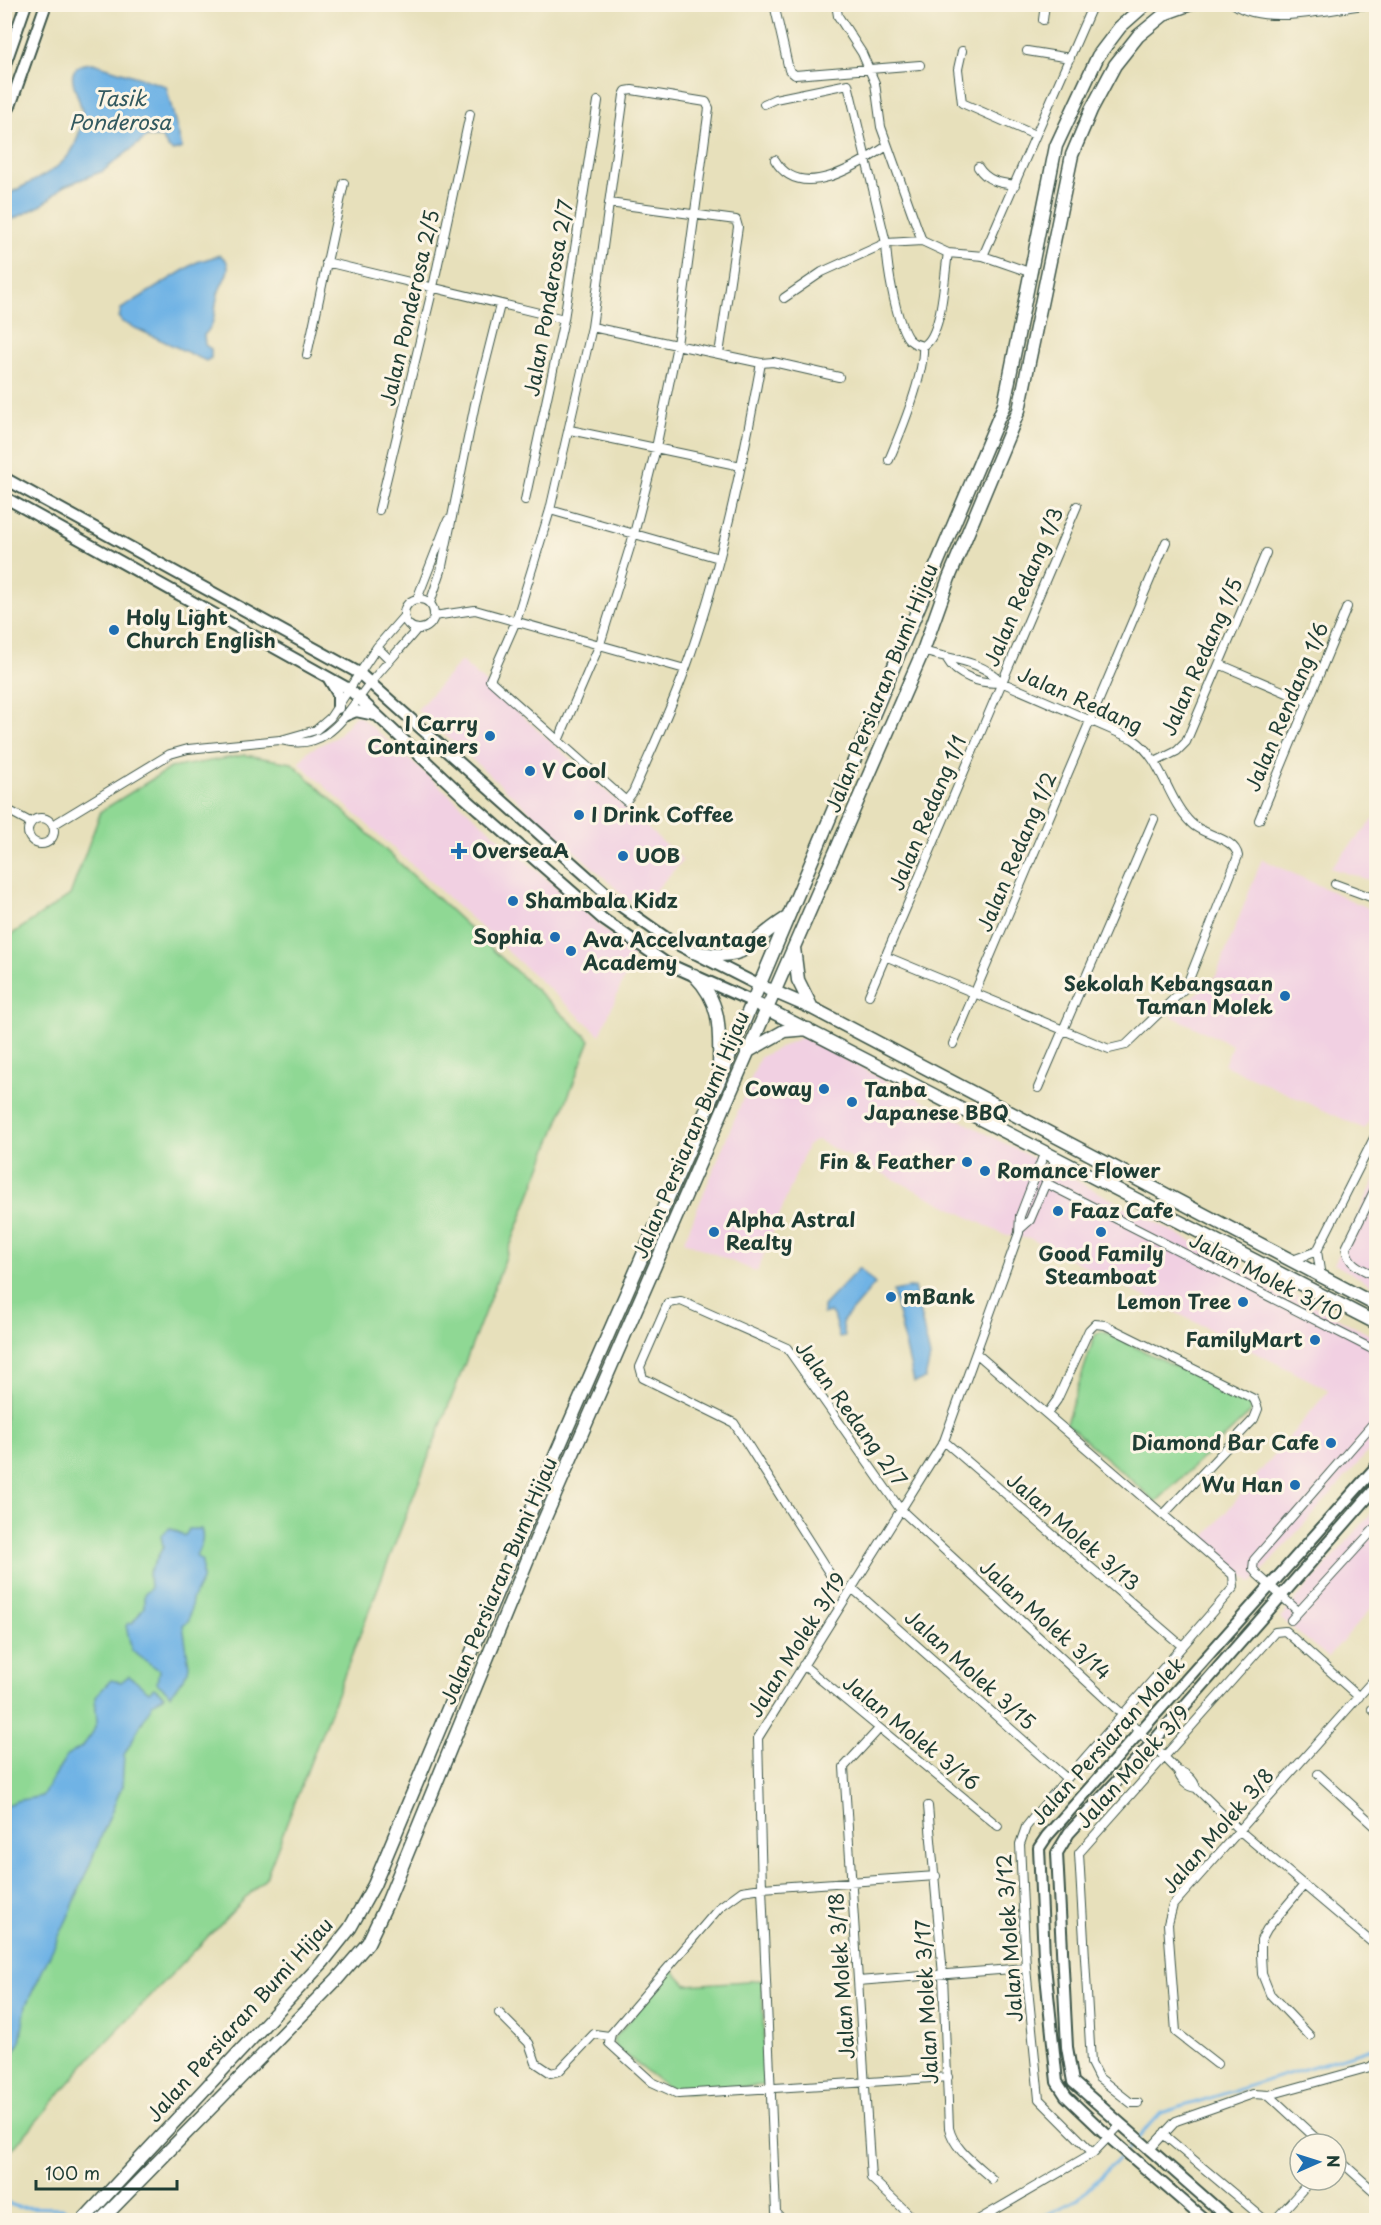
<svg xmlns="http://www.w3.org/2000/svg" width="1381" height="2225" viewBox="0 0 1381 2225" font-family="'Playpen Sans',sans-serif">
<style>
.built{fill:#f1d0e2}
.green{fill:#8fd894;stroke:#578a64;stroke-width:1.5}
.water{fill:#70b3e5;stroke:#48788c;stroke-width:1.5}
.lines{fill:none;stroke-linecap:round;stroke-linejoin:round}
.stream{stroke:#70b3e5;stroke-width:3}
.street-casing{stroke:#3d5548;stroke-width:10}
.secondary-casing{stroke:#3d5548;stroke-width:14}
.primary-casing{stroke:#3d5548;stroke-width:15}
.street{stroke:#fff;stroke-width:8}
.secondary{stroke:#fff;stroke-width:10}
.primary{stroke:#fff;stroke-width:12}
.poi-dot{fill:#1f6fb2;stroke:#fcf5e5;stroke-width:2}
.labels{text-anchor:middle;stroke-width:6;stroke-linejoin:round;paint-order:stroke}
.street-label{font-size:20px;fill:#1f3d34;stroke:#fcf5e5}
.poi-label{font-size:20px;font-weight:bold;fill:#1f3d34;stroke:#fcf5e5;text-anchor:start}
.water-label{font-size:21px;font-style:italic;fill:#335a60;stroke:#fcf5e5}
</style>
<rect width="100%" height="100%" fill="#fcf5e5"/>
<filter id="ink" filterUnits="userSpaceOnUse"><feTurbulence type="fractalNoise" baseFrequency=".0167" numOctaves="2"/><feDisplacementMap in="SourceGraphic" scale="12" xChannelSelector="R" yChannelSelector="G"/><feConvolveMatrix kernelMatrix="1 2 1 2 8 2 1 2 1" color-interpolation-filters="sRGB"/></filter>
<filter id="wash" filterUnits="userSpaceOnUse"><feTurbulence type="fractalNoise" baseFrequency=".008" numOctaves="4" result="noise"/><feDisplacementMap in="SourceGraphic" scale="24" xChannelSelector="R" yChannelSelector="G"/><feGaussianBlur stdDeviation="1.35" result="paint"/><feColorMatrix in="noise" values="0 0 0 0 0 0 0 0 0 0 0 0 0 0 0 0 0 1.4 0 .05"/><feComposite in="paint" operator="in"/></filter>
<g filter="url(#wash)">
<rect width="100%" height="100%" fill="#e7e0bb"/>
<path class="built" d="M461,661l222,199 -44,49 -222,-199z
M355,716h4l275,239 -34,80 -301,-272 9,-12 28,-14z
M1376,817v65l-46,-14z
M1262,859l114,53v195l-11,22 -141,-64 8,-20 -61,-29 45,-40z
M802,1037l574,301v105l-124,140 -48,-45 125,-148 -298,-151 -27,-4 -187,-95 -10,6 -50,126 -73,-31 76,-184z
M1376,1178v109l-42,-23z
M1376,1508v95l-48,54 -48,-39z"/>
<path class="green" d="M245,755l47,8 298,277 -324,837 -172,177 -89,104v-1219l65,-44 31,-84 69,-43z
M1102,1331l146,70 3,11 -95,90 -90,-79 29,-88z
M672,1969l15,16 75,-5 3,105 -78,7 -20,-5 -52,-40 -2,-7z"/>
<path class="water" d="M93,63l73,23 16,62 -8,3 -5,-2 -8,-12h-14l-44,34 -39,15 -22,19 -37,18v-25l2,-3c25,-15 62,-26 70,-56 3,-8 5,-19 5,-27 -2,-19 -26,-47 11,-49z
M220,255l6,5c6,11 -3,20 -7,31 -6,16 -1,31 -15,44l1,10 6,4v9l-5,3 -84,-39 -3,-4 2,-9 76,-47z
M859,1268l16,16 -33,38 3,14 -6,1 -6,-22 -3,-3 -7,2v-8z
M914,1287l16,70 -5,22 -11,3 -21,-91z
M170,1528l15,8 4,-7h12c4,10 -1,18 -5,27l6,5v19l-10,20 -3,20 -6,5 6,40 -1,6 -17,24 -14,-12 2,-13 -27,-19 -6,-25 2,-3 4,1 12,-17v-13l6,-5 -1,-16 14,-26 -2,-12z
M129,1676l20,16 5,-4 10,8 -11,7 -29,52 -2,31 -53,129 -43,90 -6,38 -8,13 -7,2v-251l11,-6 26,-5 25,-40 16,-10 10,-14 4,-10 -2,-25 16,-17 10,2z"/>
<g class="lines">
<path class="stream" d="M1128,2149l33,-36 215,-66
M4,2202l14,5 45,1 17,9
M1036,2220l42,-21 45,-45"/>
</g>
</g>
<g filter="url(#ink)">
<g class="lines">
<defs>
<path id="street" d="M774,4l15,66 6,5 125,-10
M836,4l2,12 24,37 13,30 6,44 41,114 26,12 35,3 49,17
M1234,4c30,22 95,5 130,1l12,2
M1043,20l2,-16
M962,51l-4,18 4,34 73,32
M1027,51l43,7
M764,104l11,-5 73,-15 38,159 -64,29 -38,26
M775,160c25,43 82,6 112,-14
M978,167c9,14 21,16 37,18
M609,203l127,17 2,7 -19,127
M922,241l-36,2c1,23 9,74 21,94 4,6 9,7 16,9 20,-10 21,-71 25,-93
M983,256l110,-252
M326,262l238,57
M592,327l169,36c-19,103 -40,208 -76,307 -15,41 -34,81 -52,122l-7,9 -136,-121 26,-59 34,-111z
M307,355l37,-172
M761,363l12,-1 66,15
M570,430l171,36
M889,460c12,-28 36,-86 34,-114
M525,500l39,-181 34,-218
M379,510l54,-223 37,-173
M550,510l169,48
M404 614a15 15 0 1 1 30 0a15 15 0 1 1-30 0Z
M417,599l31,-79
M430,603l11,-32 34,-167 25,-99
M434,616l41,-6 210,59
M377,647l13,13
M947,659c9,17 35,26 54,23
M1219,664l87,37
M281,740l35,-10 14,-12 47,-71 27,-31
M558,741l42,-97 34,-110 22,-86 21,-103 32,-237 -3,-6 -74,-12 -6,1 -2,4 -32,232
M1155,762l22,-11 9,-9 80,-189
M4,808l26,14
M28 831a13 13 0 1 1 26 0a13 13 0 1 1-26 0Z
M1259,820l88,-213
M53,825l117,-71 18,-5 92,-9c49,13 65,-26 91,-58 15,-18 31,-35 46,-53
M1335,884l41,15
M885,956l224,93 17,-4 60,-58 52,-131c-3,-19 -35,-20 -47,-33 -25,-25 -28,-64 -58,-84l-132,-57c-21,-23 -51,-22 -78,-31
M869,995l208,-489
M953,1044l213,-502
M1038,1088l116,-269
M1046,1183l330,168
M1376,1187l-30,61c2,17 16,21 30,28
M1020,1229l10,-9 26,-61
M1290,1261l27,-10
M1321,1277l-4,-26 59,-117
M977,1354l256,221 1,12 -197,226 -11,14 -6,17 6,124 13,131 54,54
M1047,1414l10,-14 32,-70 6,-6 10,1 149,74 4,10 -4,10 -91,96
M944,1441l238,205
M833,1579l-99,-156 -91,-45 -3,-11 28,-64 13,-2 106,47 113,161 222,205 56,57c8,2 16,8 18,17l44,43 136,115
M852,1588l214,190
M1298,1611l-41,-37 -4,-5 1,-9 122,-140
M1291,1620l85,-93
M803,1665l195,161
M1372,1709l4,4
M879,1729l-35,38 27,411 42,40
M1178,1771c2,9 9,16 18,17
M1318,1774l58,53
M928,1806l15,169 6,153c5,22 27,36 43,51
M936,1876l-174,12 -20,3 -22,16 -109,127 -2,9 43,39 26,12 270,-17
M1304,1885l-37,44 -6,11v14l1,20 8,20 40,42
M858,1981l168,-13
M499,2013l30,30 7,20 15,10 8,-2 35,-37 15,2
M1217,2064l-41,-32 -8,-108 5,-19 203,-228
M1269,2095l53,49
M1138,2103h-7l-33,-26 -7,-14 -12,-210 196,-221 10,-1 74,66
M1163,2134l102,86
M1149,2150l27,-29 77,-27 16,1 101,-28 6,-4
M1336,2157l40,36
M782,2220l-6,-8 -14,-324 -4,-150 186,-297 75,-208 1,-17 24,-62
M978,2220l115,-67 27,-28
M1275,2220l36,-40"/>
<path id="secondary" d="M4,67l22,-63
M4,115l6,-9 36,-102
M4,478l355,195 259,231 51,36 89,45
M4,497l345,192 116,109 139,122 62,43 85,38
M329,679l9,15v14
M346,715l10,-4 19,4
M1205,2220l-95,-82 -44,-42 -9,-14 -13,-126 -5,-108 8,-12 329,-369
M1230,2220l-157,-138 -6,-35 -10,-194 12,-20 83,-90 224,-255"/>
<path id="primary" d="M794,948l4,32 14,28
M693,952c57,10 50,-6 92,-33
M694,975c30,30 25,59 25,99
M768,989l44,19 564,297
M759,1005l617,318
M747,1052l37,-21 24,-2
M83,2220l239,-257 28,-35 24,-43 157,-374 188,-430 285,-676 52,-259 42,-90 22,-29 26,-23
M101,2220l236,-241 31,-36 19,-40 154,-376 382,-876 26,-73 70,-168 53,-255 19,-45 24,-45 23,-29 28,-23 25,-9"/>
</defs>
<use href="#street" class="street-casing"/>
<use href="#secondary" class="secondary-casing"/>
<use href="#primary" class="primary-casing"/>
<use href="#street" class="street"/>
<use href="#secondary" class="secondary"/>
<use href="#primary" class="primary"/>
</g>
</g>
<g class="poi-dot">
<circle cx="114" cy="630" r="6"/>
<circle cx="490" cy="736" r="6"/>
<circle cx="530" cy="771" r="6"/>
<circle cx="579" cy="815" r="6"/>
<path d="M456 842h6v6h6v6h-6v6h-6v-6h-6v-6h6z"/>
<circle cx="623" cy="856" r="6"/>
<circle cx="513" cy="901" r="6"/>
<circle cx="555" cy="937" r="6"/>
<circle cx="571" cy="951" r="6"/>
<circle cx="1285" cy="996" r="6"/>
<circle cx="824" cy="1089" r="6"/>
<circle cx="852" cy="1102" r="6"/>
<circle cx="967" cy="1162" r="6"/>
<circle cx="985" cy="1171" r="6"/>
<circle cx="1058" cy="1211" r="6"/>
<circle cx="714" cy="1232" r="6"/>
<circle cx="1101" cy="1232" r="6"/>
<circle cx="891" cy="1297" r="6"/>
<circle cx="1243" cy="1302" r="6"/>
<circle cx="1315" cy="1340" r="6"/>
<circle cx="1331" cy="1443" r="6"/>
<circle cx="1295" cy="1485" r="6"/>
</g>
<g class="labels">
<g class="street-label">
<text transform="translate(549 298) rotate(-80)" y="7">Jalan Ponderosa 2/7</text>
<text transform="translate(410 308) rotate(-77)" y="7">Jalan Ponderosa 2/5</text>
<text transform="translate(1024 587) rotate(-67)" y="7">Jalan Redang 1/3</text>
<text transform="translate(1202 657) rotate(-66)" y="7">Jalan Redang 1/5</text>
<text transform="translate(882 688) rotate(-68)" y="7">Jalan Persiaran Bumi Hijau</text>
<text transform="translate(1080 700) rotate(24)" y="7">Jalan Redang</text>
<text transform="translate(1287 707) rotate(-67)" y="7">Jalan Rendang 1/6</text>
<text transform="translate(928 813) rotate(-67)" y="7">Jalan Redang 1/1</text>
<text transform="translate(1017 852) rotate(-67)" y="7">Jalan Redang 1/2</text>
<text transform="translate(691 1135) rotate(-67)" y="7">Jalan Persiaran Bumi Hijau</text>
<text transform="translate(1266 1277) rotate(27)" y="7">Jalan Molek 3/10</text>
<text transform="translate(851 1414) rotate(54)" y="7">Jalan Redang 2/7</text>
<text transform="translate(1073 1532) rotate(41)" y="7">Jalan Molek 3/13</text>
<text transform="translate(499 1581) rotate(-67)" y="7">Jalan Persiaran Bumi Hijau</text>
<text transform="translate(1045 1620) rotate(42)" y="7">Jalan Molek 3/14</text>
<text transform="translate(797 1645) rotate(-58)" y="7">Jalan Molek 3/19</text>
<text transform="translate(970 1670) rotate(42)" y="7">Jalan Molek 3/15</text>
<text transform="translate(911 1733) rotate(39)" y="7">Jalan Molek 3/16</text>
<text transform="translate(1108 1741) rotate(-48)" y="7">Jalan Persiaran Molek</text>
<text transform="translate(1133 1767) rotate(-48)" y="7">Jalan Molek 3/9</text>
<text transform="translate(1218 1831) rotate(-49)" y="7">Jalan Molek 3/8</text>
<text transform="translate(1010 1938) rotate(-94)" y="7">Jalan Molek 3/12</text>
<text transform="translate(842 1976) rotate(-94)" y="7">Jalan Molek 3/18</text>
<text transform="translate(927 2002) rotate(-93)" y="7">Jalan Molek 3/17</text>
<text transform="translate(240 2020) rotate(-48)" y="7">Jalan Persiaran Bumi Hijau</text>
</g>
<g class="poi-label">
<text x="126" y="625">Holy Light<tspan x="126" dy="23">Church English</tspan></text>
<text x="478" y="731" text-anchor="end">I Carry<tspan x="478" dy="23">Containers</tspan></text>
<text x="542" y="778">V Cool</text>
<text x="591" y="822">I Drink Coffee</text>
<text x="472" y="858">OverseaA</text>
<text x="635" y="863">UOB</text>
<text x="525" y="908">Shambala Kidz</text>
<text x="543" y="944" text-anchor="end">Sophia</text>
<text x="583" y="947">Ava Accelvantage<tspan x="583" dy="23">Academy</tspan></text>
<text x="1273" y="991" text-anchor="end">Sekolah Kebangsaan<tspan x="1273" dy="23">Taman Molek</tspan></text>
<text x="812" y="1096" text-anchor="end">Coway</text>
<text x="864" y="1097">Tanba<tspan x="864" dy="23">Japanese BBQ</tspan></text>
<text x="955" y="1169" text-anchor="end">Fin &amp; Feather</text>
<text x="997" y="1178">Romance Flower</text>
<text x="1070" y="1218">Faaz Cafe</text>
<text x="726" y="1227">Alpha Astral<tspan x="726" dy="23">Realty</tspan></text>
<text x="1101" y="1261" text-anchor="middle">Good Family<tspan x="1101" dy="23">Steamboat</tspan></text>
<text x="903" y="1304">mBank</text>
<text x="1231" y="1309" text-anchor="end">Lemon Tree</text>
<text x="1303" y="1347" text-anchor="end">FamilyMart</text>
<text x="1319" y="1450" text-anchor="end">Diamond Bar Cafe</text>
<text x="1283" y="1492" text-anchor="end">Wu Han</text>
</g>
<g class="water-label">
<text x="120" y="106">Tasik<tspan x="120" dy="24">Ponderosa</tspan></text>
</g>
</g>
<rect width="1381" height="2225" fill="none" stroke="#fcf5e5" stroke-width="24"/>
<g transform="translate(1318 2162) rotate(87)"><circle r="28" fill="#fcf5e5" stroke="#a4ab9e" stroke-width="1.5"/>
<path d="M0-4.5L10 22L0 15L-10 22Z" fill="#1f6fb2"/>
<text y="-9" font-size="16" font-weight="bold" text-anchor="middle" fill="#1f3d34">N</text>
</g>
<path d="M36 2180v9h141v-9" fill="none" stroke="#1f3d34" stroke-width="3"/>
<text x="45" y="2180" font-size="18" fill="#1f3d34" stroke="#fcf5e5" stroke-width="4.5" paint-order="stroke">100 m</text>
</svg>
